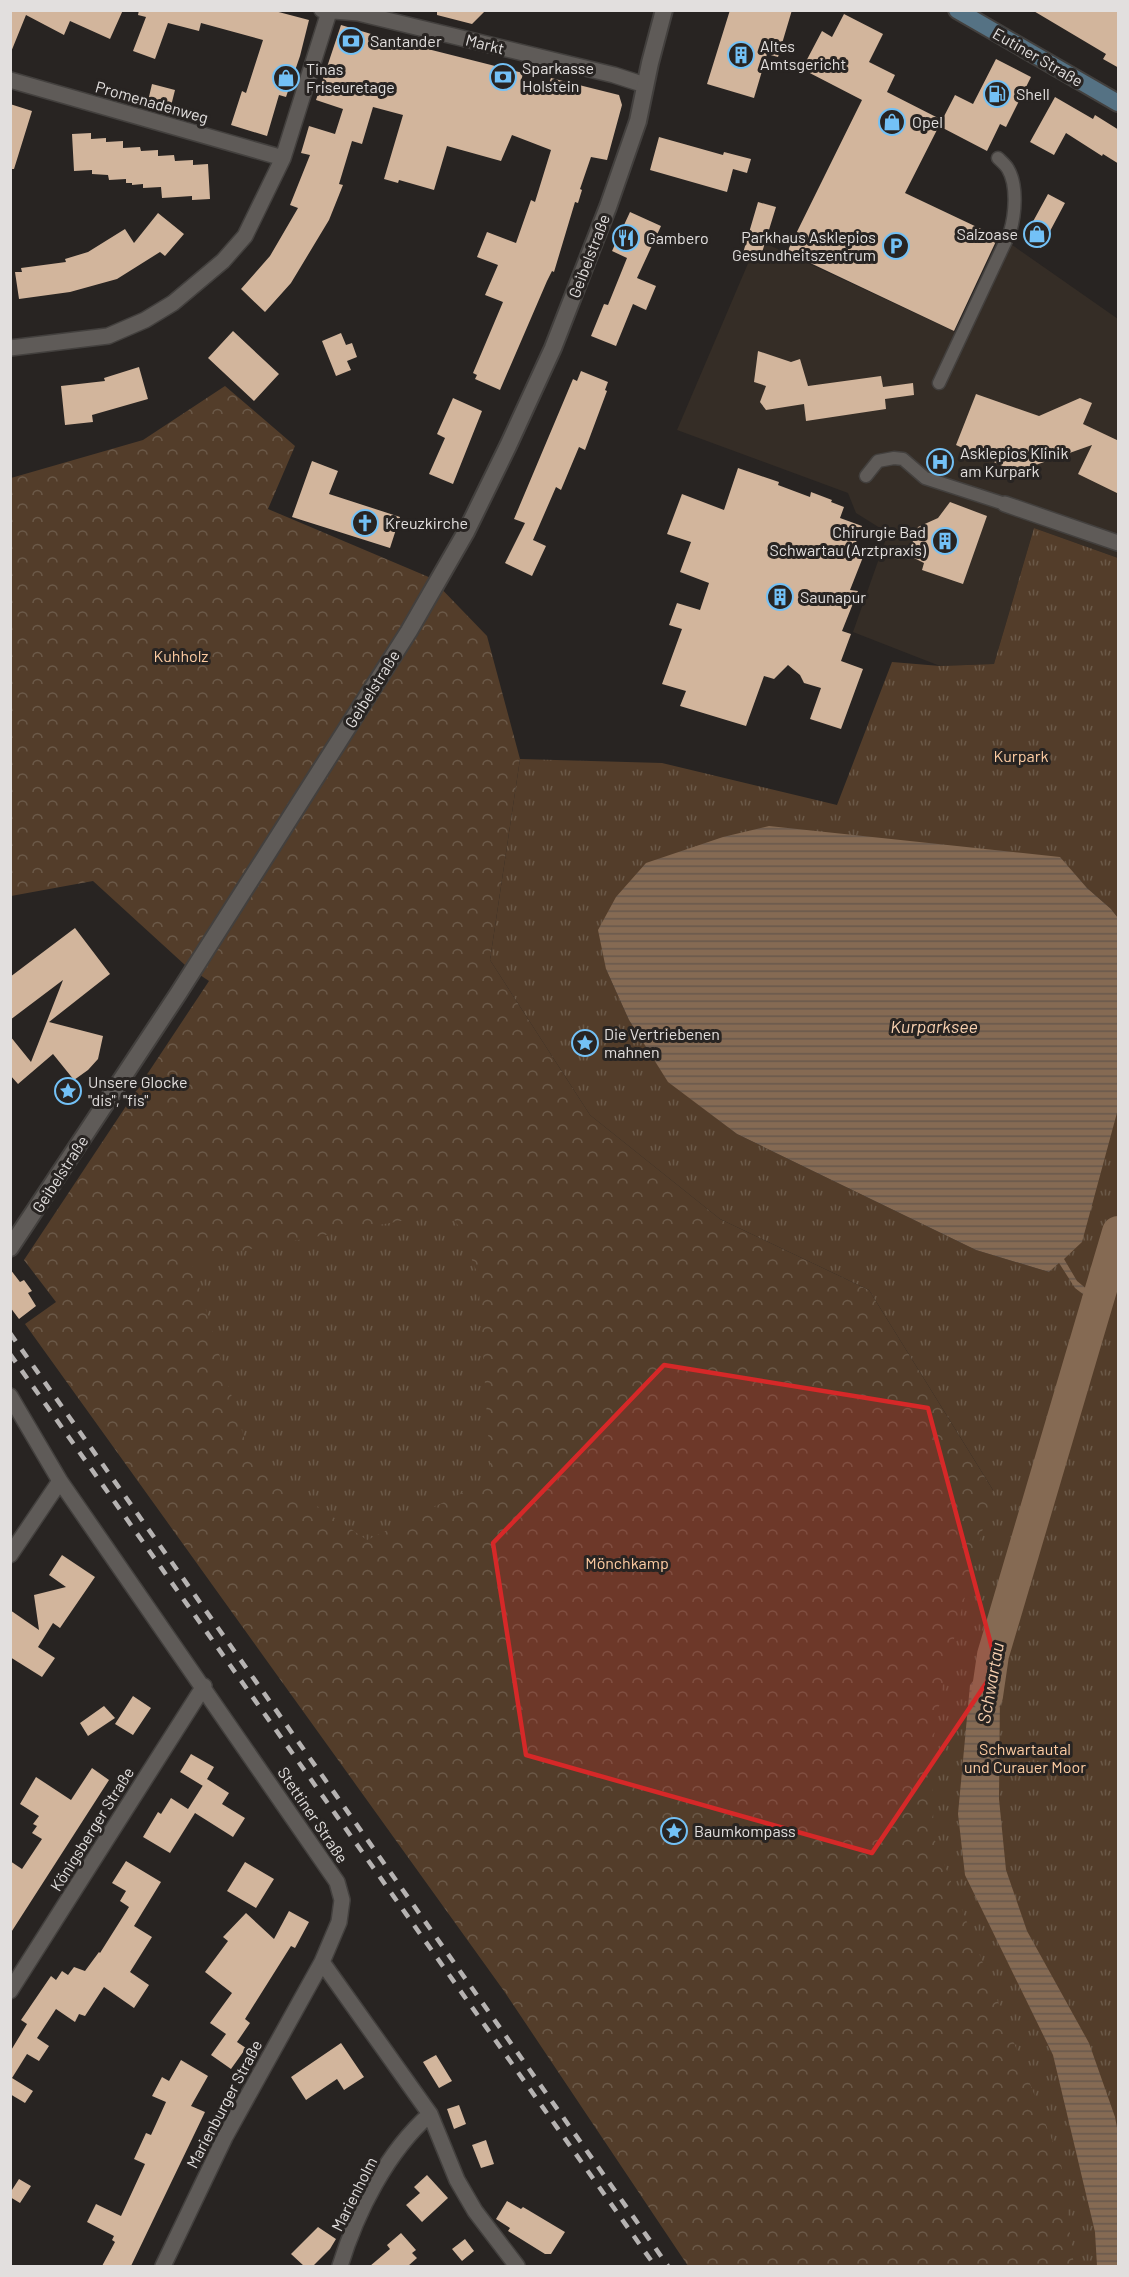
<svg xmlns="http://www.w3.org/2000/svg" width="1129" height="2277" viewBox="0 0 1129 2277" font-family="Barlow,sans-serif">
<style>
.built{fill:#352d26}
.forest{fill:url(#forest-crowns)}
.park{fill:url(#park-tufts)}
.water{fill:url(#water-rules)}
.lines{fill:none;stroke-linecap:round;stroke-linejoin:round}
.river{stroke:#856a53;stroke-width:32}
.building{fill:#d2b59c}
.pedestrian-casing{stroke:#43403e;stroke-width:15}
.minor-casing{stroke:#43403e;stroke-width:18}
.tertiary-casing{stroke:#43403e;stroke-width:20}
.secondary-casing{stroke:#43403e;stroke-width:20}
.pedestrian{stroke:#5f5b58;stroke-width:12}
.minor{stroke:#5f5b58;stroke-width:15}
.tertiary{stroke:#5f5b58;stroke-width:16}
.secondary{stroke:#557284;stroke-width:16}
.rail{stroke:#b6b3b2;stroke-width:4.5;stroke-dasharray:10 10;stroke-linecap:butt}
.marked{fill:#d62828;fill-opacity:0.2;stroke:#d62828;stroke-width:4.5;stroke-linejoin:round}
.labels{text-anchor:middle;stroke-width:6;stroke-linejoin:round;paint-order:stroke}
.poi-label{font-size:16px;fill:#e2dfde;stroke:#282422;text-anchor:start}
.street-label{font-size:16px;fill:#e2dfde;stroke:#282422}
.park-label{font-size:16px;fill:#fecda3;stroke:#282422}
.water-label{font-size:18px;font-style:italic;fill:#f9d1b0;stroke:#282422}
</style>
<defs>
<pattern id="forest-crowns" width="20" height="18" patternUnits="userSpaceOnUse" patternTransform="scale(1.5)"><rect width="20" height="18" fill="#533d2a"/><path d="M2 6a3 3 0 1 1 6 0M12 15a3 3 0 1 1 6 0" fill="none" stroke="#6b5948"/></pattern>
<pattern id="park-tufts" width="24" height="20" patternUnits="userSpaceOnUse" patternTransform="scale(1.5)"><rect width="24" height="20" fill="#533d2a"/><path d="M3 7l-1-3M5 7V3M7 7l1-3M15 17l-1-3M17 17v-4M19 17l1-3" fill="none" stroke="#6b5948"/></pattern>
<pattern id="water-rules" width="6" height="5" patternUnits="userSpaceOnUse" patternTransform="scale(1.5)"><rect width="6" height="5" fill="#856a53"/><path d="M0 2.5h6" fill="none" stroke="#68584c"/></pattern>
</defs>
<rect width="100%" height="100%" fill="#282422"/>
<path class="built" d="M758,240l202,94 45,-94 113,79v239l-84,-30 -40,136 -54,2 -87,-34 35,-99 -32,-20 -8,-20 -171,-63z"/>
<path class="forest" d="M225,386l70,60 -27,63 163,69 56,58 33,123 -30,201 100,155 130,104 149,71 145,234 83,742h-409l-184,-275 -479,-667 31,-22 -32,-42 185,-279 -24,-16 -92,-84 -82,15v-418l132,-38z"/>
<path class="park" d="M1034,528l84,30v360l-7,-9 -24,-21 -28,-31 -453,112 23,51 39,61 69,53 239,116 73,22 7,-7 62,-189v1190h-44l-13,-103 -127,-325 -3,-84 13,-77 49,-187 -124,-200 -149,-71 -130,-104 -100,-155 30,-201 142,4 175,42 55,-143 48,4 54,-2z
M449,1212l10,15 19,48 13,204 -124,61 -116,-79 -60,-201z"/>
<path class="water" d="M769,826l291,31 27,31 24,21 7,9v191l-36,133 -18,17 13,22 22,18 -2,6 -22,-17 -16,-25 -10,9 -73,-22 -239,-116 -69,-52 -39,-62 -23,-51 -8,-39 18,-33 30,-34 77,-26z
M993,1655l7,38 -1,106 7,71 21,61 62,112 26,74 3,16v133h-21l-2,-34 -42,-177 -88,-180 -7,-61 12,-129z"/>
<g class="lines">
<path class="river" d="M987,1696l6,-41 125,-423"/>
</g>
<path class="building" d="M10,10h113l-13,29 -40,-18 -6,14 -38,-20 -15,37z
M139,10h132l38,10 -9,36 -14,41 -7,-2 -12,41 -36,-11 11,-34 4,2 17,-53 -62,-17 -2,8 -31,-8 -13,36 -22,-8 13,-34 -8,-2z
M437,10h49l-14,14 -35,-9z
M730,10h62l-14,47 -11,-3 -13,44 -47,-14z
M1032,10h87v58l-16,-9 3,-5z
M844,14l39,20 -14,28 26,13 -8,17 55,28 -37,73 93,44 -44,94 -167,-79 75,-152 -60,-31 20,-38 10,6z
M341,25l47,14 135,34 -2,9 26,6 4,-10 68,17 3,10 -15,55 -16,-3 -11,32 2,1 -4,13 -3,-1 -21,70 -2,-1 -5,10 -47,109 -25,-11 2,-4 -4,-2 30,-71 -18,-7 13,-30 -21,-8 10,-25 29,11 15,-43 4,2 16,-52 -39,-15 -11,26 -54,-15 -13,44 -35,-10 -1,3 -14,-4 19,-64 -30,-8 -11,37 -10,-3 -13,43 4,1 -14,35 -38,63 -26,29 -24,-23 29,-33 28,-48 -8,-3 20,-50 -9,-2 8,-27 26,8 8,-25 -27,-9z
M996,59l35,18 -25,50 -6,-3 -13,27 -48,-25 16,-31 18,9z
M152,84l23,6 -4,16 -23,-5z
M1055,97l38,22 2,-4 24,15v34l-16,-10 -1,2 -36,-23 -12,22 -24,-13z
M10,104l22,7 -18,58h-4z
M91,133v6l15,-1v4l17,-1v7l17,-1 1,4 17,-1v6l16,-1 1,6 18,-1v5l15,-1 2,35 -18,1v-4l-30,2 -1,-11 -18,1v-4l-11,1v-2h-6v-4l-17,1 -1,-5 -16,-1v-4l-18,1 -2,-37z
M659,137l64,18 1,-3 27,7 -4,14 -14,-4 -6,23 -77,-22z
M1048,194l17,9 -24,45 -17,-10z
M758,202l18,5 -16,52 -17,-6z
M630,212l31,14 -24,52 19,8 -10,24 -13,-6 -17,42 -25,-10 13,-32 4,1 19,-47 -15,-7z
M158,213l26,21 -19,22 -5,-4 -43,27 -47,13 -51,7 -4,-27h7l-1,-4 45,-6 -1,-3 23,-7 37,-23 9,14z
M233,331l46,43 -25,27 -46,-43z
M341,333l5,12 6,-2 5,14 -10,4 4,9 -15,6 -14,-35z
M758,351l33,11 9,-3 8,27 73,-10 2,11 30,-4 1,12 -29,4 1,10 -80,12 -2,-17 -38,6 -6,-8 6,-16 -12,-4z
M139,367l9,32 -56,16 1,7 -28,3 -4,-39 44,-5 -1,-3z
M581,371l27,11 -3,8 2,1 -22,59 -6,-3 -18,43 -5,-3 -23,53 13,6 -14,30 -27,-13 20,-40 -11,-4 59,-140 4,2z
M976,394l63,22 41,-18 12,5 -9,21 36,17v53l-41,-20 14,-29 -76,27 -60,-27z
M453,398l29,13 -29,73 -24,-10 16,-36 -8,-4z
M312,461l26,10 -9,23 71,23 -10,31 -98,-31z
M738,468l41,14 -1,3 32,12 1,-5 21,8 -1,2 13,5 -4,11 22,8 -8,22 11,4 -15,38 8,1 -16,40 9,3 -10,27 22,8 -22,60 -31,-10 11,-31 -17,-5 -4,-8 -12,-10 -14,14 -10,-3 -18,50 -66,-20 6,-15 -24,-7 20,-55 -13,-4 8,-22 23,7 9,-27 -29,-11 11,-30 -24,-8 15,-40 42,16z
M950,502l37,14 -24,68 -41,-14 2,-7 -16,-8 10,-28 20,-9z
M75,928l35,46 -61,48 54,14 -5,23 -10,11 -14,10 -21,-26 -35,30 -8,-9v-39l21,26 32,-82 -53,40v-43z
M10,1269l10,13 4,-2 8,11 -4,2 8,13 -17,13 -9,-12z
M62,1555l33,22 -35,51 -7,-5 -15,24 17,11 -13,19 -32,-20v-47l29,20 -5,-35 32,-8 -17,-12z
M133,1696l18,12 -18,27 -18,-11z
M104,1706l11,12 -27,18 -8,-13z
M191,1754l23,13 -11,19 -23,-14z
M92,1768l17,12 -99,154v-73l12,8 20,-30 -10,-6 5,-7 -4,-2 6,-8 -19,-12 16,-27 35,23z
M207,1779l22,14 -7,11 23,14 -12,19 -38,-24 -25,40 -27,-16 15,-25 3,2 10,-16 17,11z
M126,1861l35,21 -27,44 18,11 -22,35 19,13 -15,23 -30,-21 -19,29 -6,-2 -4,8 -19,-13 -19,29 12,8 -10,15 -12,-7 -15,24 21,13 -8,12 -15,-9v-42l17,-28 -6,-4 30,-44 5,4 6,-9 6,4 6,-8 11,4 14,-19 1,1 29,-46 -9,-6 6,-10 -14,-8z
M245,1862l29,17 -18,29 -29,-17z
M289,1911l20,11 -14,26 -4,-2 -46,73 5,4 -13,19 9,6 -15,21 -20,-14 15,-21 -16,-11 22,-30 -27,-21 23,-31 -5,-4 23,-24 28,26z
M341,2043l23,34 -20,13 -7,-11 -31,21 -15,-23z
M436,2055l16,26 -13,7 -16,-26z
M181,2060l27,16 -17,30 14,6 -74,154h-29l13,-24 -3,-2 2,-4 -27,-14 9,-18 25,12 24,-52 -11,-5 12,-26 5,2 15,-33 -14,-6 10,-19 7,4z
M459,2105l7,19 -12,5 -7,-20z
M486,2140l8,24 -13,4 -9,-23z
M427,2175l21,23 -26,24 -16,-17 14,-12 -6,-6z
M19,2179l12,7 -11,17 -10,-6v-4z
M507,2201l14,8 2,-2 42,25 -14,22h-6l-37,-23 2,-3 -14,-9z
M318,2227l18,12 -6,10 -17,17h-9l-13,-12z
M401,2233l15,17 -4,3 5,5 -9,8h-38l20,-17 -3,-4z
M465,2239l9,12 -12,10 -10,-12z"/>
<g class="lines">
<defs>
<path id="pedestrian" d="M939,383l71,-151c5,-17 8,-46 -2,-63 -2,-4 -7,-8 -10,-11
M866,476l12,-15 16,-3 9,1 22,19 80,26"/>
<path id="minor" d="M322,10l36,3 256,62 31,10
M10,80l273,78
M10,348l98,-12 37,-16 28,-17 50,-42 22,-25 38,-78 46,-146
M1005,504l113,39
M10,1396l50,85 277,401 5,18 -3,22 -17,40 -97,175 -62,129
M10,1555l50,-74
M322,1962l108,152 27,66 18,31 42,55
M10,1991l194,-305
M340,2266c17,-55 47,-114 90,-152"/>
<path id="tertiary" d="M10,1248l168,-254 231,-363 57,-99 42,-86 45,-98 55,-141 30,-86 12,-58 14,-53"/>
<path id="secondary" d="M957,10l161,93"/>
</defs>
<use href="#pedestrian" class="pedestrian-casing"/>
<use href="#minor" class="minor-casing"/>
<use href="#tertiary" class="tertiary-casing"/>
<use href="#secondary" class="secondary-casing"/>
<use href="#pedestrian" class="pedestrian"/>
<use href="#minor" class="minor"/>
<use href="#tertiary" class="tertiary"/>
<use href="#secondary" class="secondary"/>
<path class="rail" d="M10,1333l658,933
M10,1354l645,912"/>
</g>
<path class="marked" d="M664,1365l264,43 69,259 -125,186 -346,-98 -33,-212z"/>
<defs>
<symbol id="bank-ring" viewBox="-11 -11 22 22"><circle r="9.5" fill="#282422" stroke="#73c1f6" stroke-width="1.5"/><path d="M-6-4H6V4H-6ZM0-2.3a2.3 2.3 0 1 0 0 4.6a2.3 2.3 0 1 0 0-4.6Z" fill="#73c1f6"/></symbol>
<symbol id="building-ring" viewBox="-11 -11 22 22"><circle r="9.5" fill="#282422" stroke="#73c1f6" stroke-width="1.5"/><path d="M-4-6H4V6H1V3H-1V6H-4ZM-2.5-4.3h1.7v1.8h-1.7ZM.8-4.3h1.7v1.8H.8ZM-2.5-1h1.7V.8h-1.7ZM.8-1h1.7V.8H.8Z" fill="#73c1f6"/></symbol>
<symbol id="shop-ring" viewBox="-11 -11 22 22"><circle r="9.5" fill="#282422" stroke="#73c1f6" stroke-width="1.5"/><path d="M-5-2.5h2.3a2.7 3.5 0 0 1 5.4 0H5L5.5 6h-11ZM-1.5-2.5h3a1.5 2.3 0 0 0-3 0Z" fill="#73c1f6"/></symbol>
<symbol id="fuel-ring" viewBox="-11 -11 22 22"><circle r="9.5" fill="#282422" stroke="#73c1f6" stroke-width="1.5"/><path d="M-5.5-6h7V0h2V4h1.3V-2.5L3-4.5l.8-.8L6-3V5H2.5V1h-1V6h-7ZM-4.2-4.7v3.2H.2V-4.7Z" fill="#73c1f6"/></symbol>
<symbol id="restaurant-ring" viewBox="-11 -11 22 22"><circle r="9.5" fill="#282422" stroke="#73c1f6" stroke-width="1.5"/><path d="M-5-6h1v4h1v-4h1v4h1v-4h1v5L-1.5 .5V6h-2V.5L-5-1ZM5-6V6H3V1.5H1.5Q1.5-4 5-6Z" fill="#73c1f6"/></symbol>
<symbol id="parking-ring" viewBox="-11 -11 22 22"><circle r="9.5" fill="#282422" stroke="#73c1f6" stroke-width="1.5"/><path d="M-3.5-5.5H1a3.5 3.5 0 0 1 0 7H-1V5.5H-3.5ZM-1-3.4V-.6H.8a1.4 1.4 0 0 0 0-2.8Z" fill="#73c1f6"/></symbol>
<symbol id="hospital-ring" viewBox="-11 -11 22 22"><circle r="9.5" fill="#282422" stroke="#73c1f6" stroke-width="1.5"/><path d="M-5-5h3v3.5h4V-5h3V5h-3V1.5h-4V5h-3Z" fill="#73c1f6"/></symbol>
<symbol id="church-ring" viewBox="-11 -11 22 22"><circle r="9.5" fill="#282422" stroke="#73c1f6" stroke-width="1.5"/><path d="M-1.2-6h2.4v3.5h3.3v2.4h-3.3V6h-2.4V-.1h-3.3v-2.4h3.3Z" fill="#73c1f6"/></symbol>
<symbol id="sight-ring" viewBox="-11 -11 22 22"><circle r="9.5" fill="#282422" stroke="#73c1f6" stroke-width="1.5"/><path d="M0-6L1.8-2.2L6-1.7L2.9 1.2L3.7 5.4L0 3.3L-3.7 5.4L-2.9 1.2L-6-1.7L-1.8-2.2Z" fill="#73c1f6"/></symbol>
</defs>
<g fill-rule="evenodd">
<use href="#bank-ring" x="336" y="26" width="30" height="30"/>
<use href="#building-ring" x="726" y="40" width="30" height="30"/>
<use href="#bank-ring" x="488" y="62" width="30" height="30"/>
<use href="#shop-ring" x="271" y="63" width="30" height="30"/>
<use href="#fuel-ring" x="982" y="79" width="30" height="30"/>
<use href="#shop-ring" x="877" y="107" width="30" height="30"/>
<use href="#shop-ring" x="1022" y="219" width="30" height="30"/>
<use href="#restaurant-ring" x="611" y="223" width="30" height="30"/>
<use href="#parking-ring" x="881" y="231" width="30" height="30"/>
<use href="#hospital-ring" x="925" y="447" width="30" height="30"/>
<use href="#church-ring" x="350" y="508" width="30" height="30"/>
<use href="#building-ring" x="930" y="526" width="30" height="30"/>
<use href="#building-ring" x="765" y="582" width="30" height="30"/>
<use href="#sight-ring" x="570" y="1028" width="30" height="30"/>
<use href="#sight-ring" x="53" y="1076" width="30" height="30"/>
<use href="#sight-ring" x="659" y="1816" width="30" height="30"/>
</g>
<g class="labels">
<g class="poi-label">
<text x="370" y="47">Santander</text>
<text x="760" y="52">Altes<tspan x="760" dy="18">Amtsgericht</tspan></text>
<text x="522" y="74">Sparkasse<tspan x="522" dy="18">Holstein</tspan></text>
<text x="306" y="75">Tinas<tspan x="306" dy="18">Friseuretage</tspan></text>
<text x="1016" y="100">Shell</text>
<text x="912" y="128">Opel</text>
<text x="1018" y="240" text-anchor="end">Salzoase</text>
<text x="876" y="243" text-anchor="end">Parkhaus Asklepios<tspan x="876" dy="18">Gesundheitszentrum</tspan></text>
<text x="646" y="244">Gambero</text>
<text x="960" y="459">Asklepios Klinik<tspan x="960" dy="18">am Kurpark</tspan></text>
<text x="385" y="529">Kreuzkirche</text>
<text x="926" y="538" text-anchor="end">Chirurgie Bad<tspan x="926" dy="18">Schwartau (Arztpraxis)</tspan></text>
<text x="800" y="603">Saunapur</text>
<text x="604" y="1040">Die Vertriebenen<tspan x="604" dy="18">mahnen</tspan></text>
<text x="88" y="1088">Unsere Glocke<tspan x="88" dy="18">"dis", "fis"</tspan></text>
<text x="694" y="1837">Baumkompass</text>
</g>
<g class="street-label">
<text transform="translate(485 44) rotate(14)" y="6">Markt</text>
<text transform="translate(1038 57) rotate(30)" y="6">Eutiner Straße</text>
<text transform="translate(152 102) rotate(16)" y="6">Promenadenweg</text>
<text transform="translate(589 256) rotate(-69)" y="6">Geibelstraße</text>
<text transform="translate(372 689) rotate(-58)" y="6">Geibelstraße</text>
<text transform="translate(60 1174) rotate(-57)" y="6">Geibelstraße</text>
<text transform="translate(313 1815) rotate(56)" y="6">Stettiner Straße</text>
<text transform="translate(92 1829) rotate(-58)" y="6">Königsberger Straße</text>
<text transform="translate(224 2104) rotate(-62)" y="6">Marienburger Straße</text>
<text transform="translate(354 2194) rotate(-63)" y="6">Marienholm</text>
</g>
<g class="park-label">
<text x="181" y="662">Kuhholz</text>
<text x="1021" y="762">Kurpark</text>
<text x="627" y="1569">Mönchkamp</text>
<text x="1025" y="1755">Schwartautal<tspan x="1025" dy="18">und Curauer Moor</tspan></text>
</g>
<g class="water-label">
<text x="934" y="1033">Kurparksee</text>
<text transform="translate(991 1683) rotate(-80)" y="6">Schwartau</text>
</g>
</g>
<rect width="1129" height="2277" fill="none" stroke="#e2dfde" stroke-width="24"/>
</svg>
